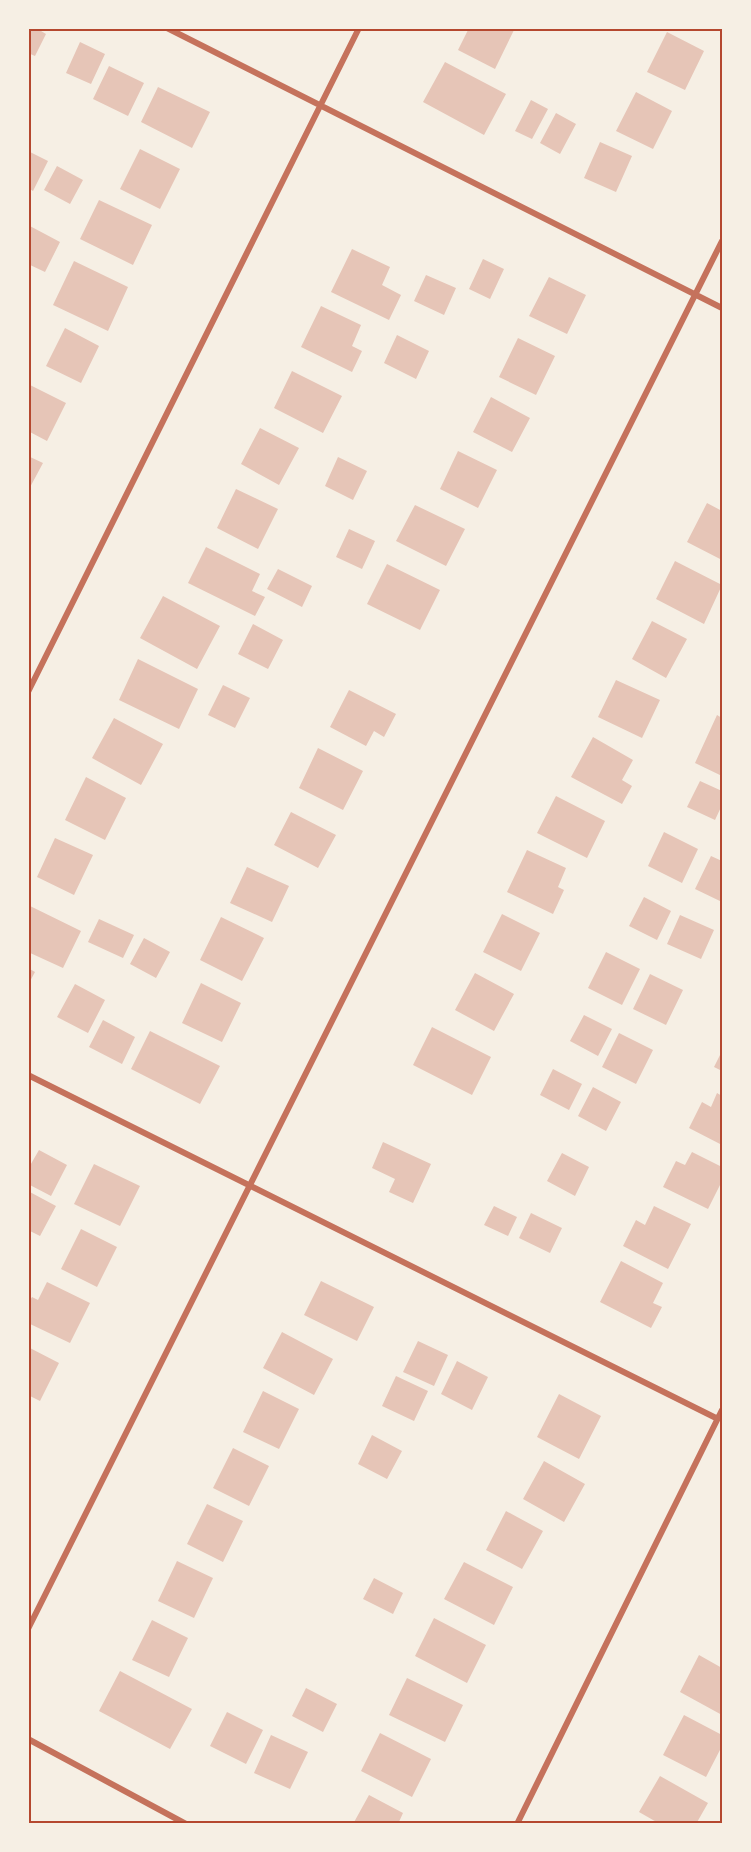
<svg xmlns="http://www.w3.org/2000/svg" width="751" height="1852" viewBox="0 0 751 1852" font-family="Barlow,sans-serif">
<style>
.building{fill:#e6c5b7}
.lines{fill:none;stroke-linecap:round;stroke-linejoin:round}
.minor{stroke:#c5725c;stroke-width:6}
.neatline{fill:none;stroke:#b5482f;stroke-width:2}
</style>
<rect width="100%" height="100%" fill="#f6efe4"/>
<path class="building" d="M28,28h8l10,6 -11,22 -7,-3z
M469,28l45,2 -19,39 -37,-19z
M667,32l37,19 -19,39 -38,-18z
M80,42l25,12 -14,30 -25,-11z
M445,62l61,32 -22,41 -61,-33z
M109,66l35,17 -16,33 -35,-17z
M158,87l52,25 -18,36 -51,-26z
M636,92l36,19 -19,38 -37,-18z
M531,100l17,9 -16,30 -17,-8z
M556,113l20,11 -16,30 -20,-11z
M600,142l32,14 -16,36 -32,-14z
M140,149l40,20 -20,40 -40,-20z
M28,151l20,10 -15,30 -5,-3z
M57,166l26,14 -13,24 -26,-14z
M99,200l53,25 -19,40 -53,-26z
M28,225l32,17 -15,30 -17,-8z
M352,249l38,18 -8,18 19,10 -12,25 -58,-28z
M483,259l21,10 -14,30 -21,-10z
M74,261l54,26 -20,44 -55,-26z
M426,275l30,13 -12,27 -30,-14z
M549,277l37,18 -19,39 -38,-18z
M321,306l40,19 -9,21 10,5 -10,21 -51,-25z
M65,328l34,18 -18,37 -35,-17z
M397,335l32,16 -13,28 -32,-16z
M518,338l37,18 -19,39 -37,-18z
M292,371l50,25 -19,37 -49,-25z
M28,384l38,19 -19,38 -19,-10z
M491,397l39,21 -18,34 -39,-20z
M260,428l39,20 -20,37 -38,-21z
M458,451l39,19 -19,38 -38,-19z
M28,456l15,7 -15,28z
M338,457l29,14 -14,29 -28,-14z
M236,489l42,20 -20,40 -41,-21z
M707,503l15,8v49l-35,-18z
M415,505l50,24 -19,37 -50,-25z
M349,529l26,12 -13,28 -26,-12z
M206,547l54,27 -8,17 13,6 -10,19 -67,-33z
M675,561l47,24 -18,39 -48,-25z
M387,564l53,26 -20,40 -53,-26z
M278,569l34,17 -10,21 -35,-18z
M163,596l57,30 -23,43 -57,-31z
M652,621l35,18 -21,39 -34,-19z
M253,624l30,16 -15,29 -30,-15z
M138,659l60,30 -19,40 -60,-29z
M616,680l44,20 -18,38 -44,-21z
M223,685l27,13 -15,30 -27,-13z
M349,690l47,24 -12,23 -10,-6 -8,15 -36,-19z
M717,715l5,3v58l-27,-13z
M114,718l49,26 -22,41 -49,-27z
M593,737l40,23 -11,20 10,6 -10,18 -51,-27z
M318,748l45,23 -20,39 -44,-22z
M86,777l40,21 -21,42 -40,-20z
M700,781l22,10v14l-7,15 -28,-13z
M556,796l49,25 -18,37 -50,-25z
M291,812l45,23 -18,33 -44,-23z
M664,832l34,17 -16,34 -34,-17z
M55,838l38,17 -19,40 -37,-18z
M527,850l39,18 -8,19 6,3 -11,24 -46,-22z
M711,856l11,5v41l-27,-13z
M247,867l42,19 -17,36 -42,-19z
M644,897l27,14 -14,29 -28,-14z
M28,905l53,26 -18,37 -35,-16z
M502,914l38,19 -19,38 -38,-19z
M680,915l34,15 -13,29 -34,-15z
M221,917l43,21 -22,43 -42,-21z
M99,919l35,16 -11,23 -35,-16z
M144,938l26,14 -14,26 -26,-14z
M606,952l34,17 -18,36 -34,-17z
M28,968l7,4 -7,13z
M475,973l39,21 -20,37 -39,-21z
M650,974l33,16 -17,35 -33,-16z
M201,983l40,20 -19,39 -40,-19z
M75,984l30,16 -17,33 -31,-16z
M584,1015l28,14 -14,27 -28,-15z
M103,1020l32,17 -13,27 -33,-17z
M432,1027l59,30 -19,38 -59,-30z
M150,1031l70,35 -20,38 -69,-35z
M619,1033l34,17 -17,34 -34,-17z
M722,1051v20l-8,-4z
M553,1069l29,15 -13,26 -29,-15z
M593,1087l28,15 -15,29 -28,-15z
M717,1093l5,3v49l-33,-17 13,-26 9,5z
M383,1142l48,22 -18,39 -24,-11 6,-13 -23,-11z
M39,1150l28,15 -16,31 -23,-12v-15z
M692,1152l30,15v14l-14,28 -45,-22 13,-26 9,4z
M562,1153l27,14 -14,29 -28,-15z
M94,1164l46,22 -20,40 -46,-22z
M28,1191l28,15 -16,30 -12,-6z
M494,1206l23,11 -9,19 -24,-11z
M654,1206l37,18 -23,45 -45,-23 13,-26 9,5z
M531,1213l31,15 -12,25 -31,-15z
M81,1229l36,18 -20,40 -36,-18z
M621,1261l42,22 -10,20 9,4 -11,21 -51,-26z
M321,1281l53,26 -17,34 -53,-26z
M47,1282l43,21 -20,40 -42,-20v-20l4,-6 6,3z
M282,1332l51,27 -19,36 -51,-27z
M418,1341l30,14 -14,31 -31,-14z
M28,1347l31,16 -19,38 -12,-6z
M457,1361l31,16 -16,33 -31,-16z
M396,1376l32,15 -14,30 -32,-15z
M263,1391l36,18 -20,40 -36,-17z
M559,1394l42,22 -22,43 -42,-22z
M372,1435l30,16 -15,28 -29,-15z
M233,1448l36,18 -20,40 -36,-18z
M544,1461l41,23 -21,38 -41,-23z
M207,1504l36,17 -20,41 -36,-18z
M506,1511l37,20 -21,38 -36,-19z
M177,1561l36,17 -19,40 -36,-17z
M464,1562l49,25 -19,38 -50,-26z
M374,1578l29,15 -10,21 -30,-15z
M434,1618l52,27 -19,38 -52,-27z
M152,1620l36,18 -19,39 -37,-17z
M699,1655l23,13v47l-42,-23z
M120,1671l72,38 -22,40 -71,-38z
M407,1678l56,27 -18,37 -56,-27z
M306,1688l31,16 -14,28 -31,-16z
M227,1712l36,18 -17,34 -36,-18z
M684,1715l38,20v11l-16,31 -43,-22z
M380,1733l51,26 -19,38 -51,-26z
M271,1735l37,17 -18,37 -36,-16z
M660,1776l48,27 -12,21h-36l-21,-12z
M369,1795l34,18 -5,11h-45z"/>
<g class="lines">
<path class="minor" d="M167,28l555,280
M28,692l331,-664
M28,1075l690,344
M28,1629l694,-1388
M28,1739l158,85
M517,1824l205,-414"/>
</g>
<rect width="751" height="1852" fill="none" stroke="#f6efe4" stroke-width="60"/>
<rect x="30" y="30" width="691" height="1792" class="neatline"/>
</svg>
